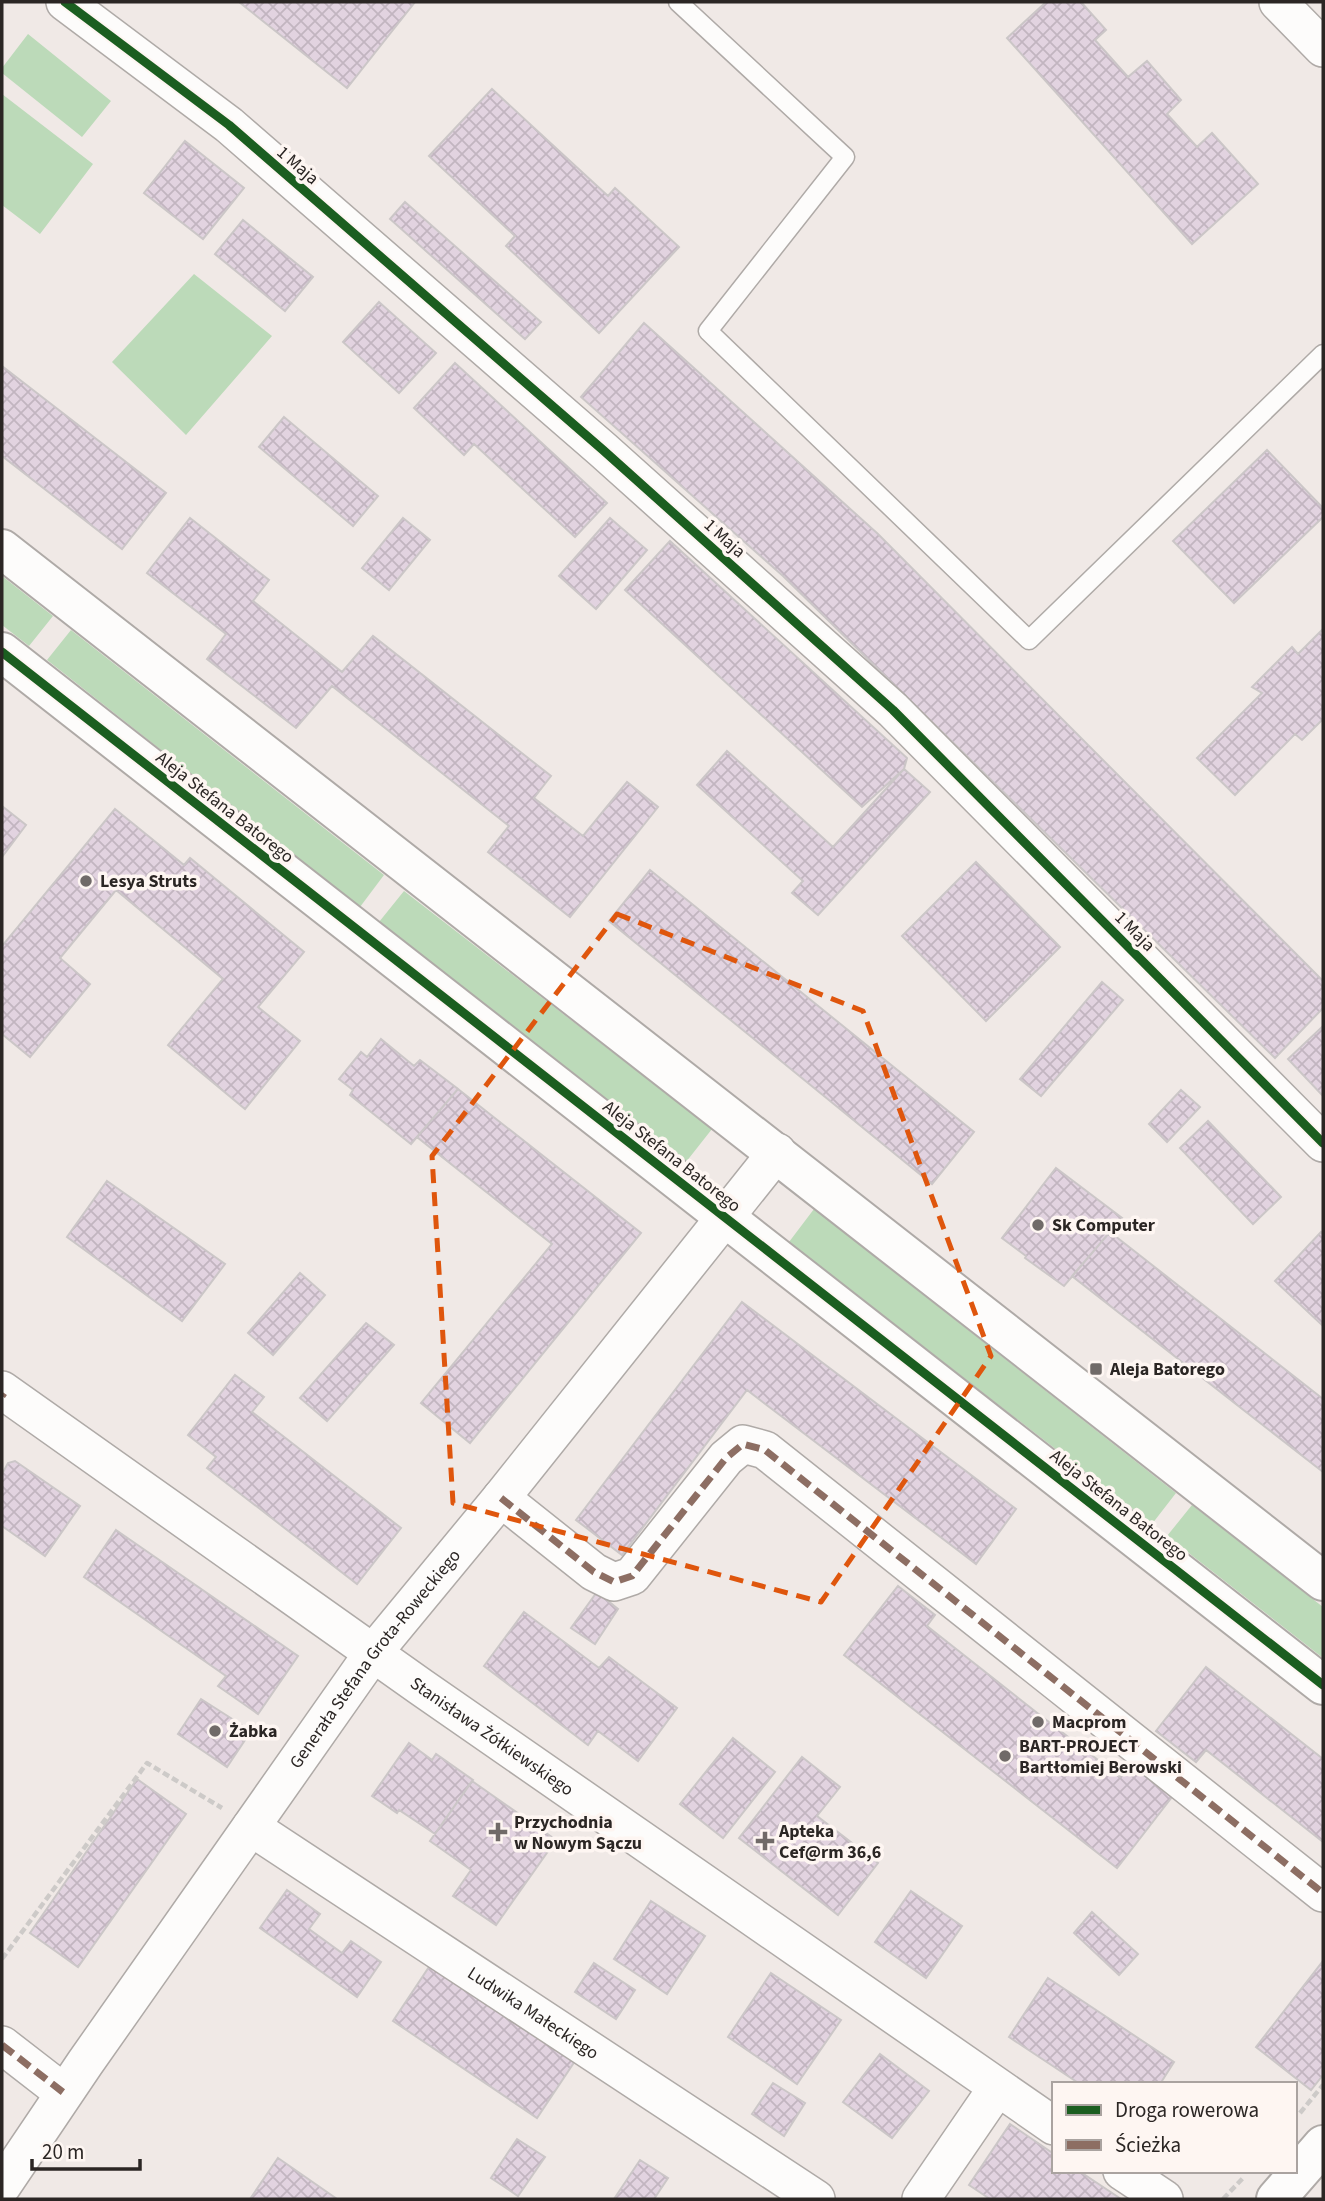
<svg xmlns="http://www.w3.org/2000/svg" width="1325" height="2201" viewBox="0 0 1325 2201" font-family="'Source Sans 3',sans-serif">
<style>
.green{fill:#bcdab9}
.building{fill:url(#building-cross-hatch);stroke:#cbc6c7;stroke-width:2}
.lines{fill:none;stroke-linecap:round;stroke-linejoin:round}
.lane-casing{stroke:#afaaa7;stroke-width:21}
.street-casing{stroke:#afaaa7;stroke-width:40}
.secondary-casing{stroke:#afaaa7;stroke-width:42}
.path{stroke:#cdcac8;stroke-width:4.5;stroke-dasharray:7 3.5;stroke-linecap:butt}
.lane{stroke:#fdfcfb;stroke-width:18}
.street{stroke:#fdfcfb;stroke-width:37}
.secondary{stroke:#fdfcfb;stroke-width:38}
.quiet{stroke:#8d6e63;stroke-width:7;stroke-dasharray:14 7;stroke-linecap:butt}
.cycleway-casing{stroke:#fef6f2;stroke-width:13}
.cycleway{stroke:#1b5e20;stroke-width:9}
.marked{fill:none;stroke:#df560d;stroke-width:5;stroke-dasharray:14 9;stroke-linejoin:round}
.poi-dot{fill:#706a68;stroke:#fef6f2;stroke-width:2.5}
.labels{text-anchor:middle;stroke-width:7;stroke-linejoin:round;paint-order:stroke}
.street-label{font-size:18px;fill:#2b2624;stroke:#fef6f2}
.poi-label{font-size:18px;font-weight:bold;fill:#2b2624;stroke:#fef6f2;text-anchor:start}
</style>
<defs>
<pattern id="building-cross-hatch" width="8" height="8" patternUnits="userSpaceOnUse" patternTransform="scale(1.75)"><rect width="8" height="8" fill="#e2d3e0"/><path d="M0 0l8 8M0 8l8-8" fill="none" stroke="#c2b5c0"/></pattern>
</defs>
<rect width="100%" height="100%" fill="#f0e9e6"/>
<path class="green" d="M28,34l83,67 -29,36 -80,-64v-5z
M2,94l91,70 -53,70 -38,-29z
M194,274l78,62 -86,99 -74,-73z
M2,576l51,40 -24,30 -27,-21z
M71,630l313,245 -24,32 -313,-247z
M404,891l308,238 -26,33 -307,-240z
M814,1209l362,284 -24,31 -363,-282z
M1192,1505l131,102v51l-156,-122z"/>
<path class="building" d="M239,2h176l-68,86z
M1046,2h35l25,28 -11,10 33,37 19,-16 34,39 -14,14 30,33 15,-14 46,51 -66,60 -185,-206z
M492,89l116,107 7,-8 64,59 -80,86 -93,-87 9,-10 -86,-80z
M185,141l59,47 -41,51 -59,-46z
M405,202l136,120 -16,17 -135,-120z
M243,220l70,57 -28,34 -70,-57z
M379,302l57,51 -37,40 -56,-51z
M644,323l234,211 445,447v27l-48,50 -492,-482 -202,-179z
M455,363l152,140 -32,34 -101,-93 -10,11 -50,-47z
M2,366l164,127 -44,56 -120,-93z
M284,417l94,79 -25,30 -94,-79z
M1267,450l56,58v9l-89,86 -61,-62z
M190,518l79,62 -16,21 89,71 31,-36 178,140 -17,22 49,38 44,-54 31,25 -88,110 -82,-65 21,-26 -177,-140 -36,42 -89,-69 19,-25 -79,-61z
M403,518l27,22 -41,50 -27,-22z
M610,518l37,32 -51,59 -37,-33z
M670,541l237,217 -3,11 -42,38 -237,-217z
M1323,629v90l-21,21 -7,-6 -60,61 -38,-37 65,-65 -10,-6 40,-40 6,7z
M727,751l106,96 71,-78 26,23 -112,123 -26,-22 11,-12 -106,-96z
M2,806l24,19 -24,32z
M115,809l69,56 6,-7 114,94 -46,55 42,34 -55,68 -77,-64 55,-66 -107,-89 -56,68 30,26 -60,73 -28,-23v-88z
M976,862l84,85 -74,74 -84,-85z
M650,870l324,262 -42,52 -323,-263z
M1102,982l21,18 -82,96 -21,-17z
M1323,1026v70l-35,-37z
M381,1039l33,27 6,-6 38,29 -47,55 -61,-49 3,-5 -14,-11 22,-27 6,5z
M458,1089l183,144 -171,210 -49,-40 131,-159 -135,-107z
M1181,1090l19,17 -33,35 -18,-18z
M1208,1121l73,76 -28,27 -73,-76z
M1056,1168l66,50 -58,68 -39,-28 1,-2 -24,-18z
M107,1181l118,83 -43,57 -115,-84z
M1110,1232l213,167v73l-251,-196z
M1321,1232l2,2v92l-48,-45z
M300,1273l25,22 -52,60 -25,-22z
M742,1302l274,207 -40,55 -229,-174 -125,165 -46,-35z
M366,1323l28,22 -67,76 -27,-23z
M235,1375l29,22 -12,15 149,116 -44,56 -150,-116 9,-11 -28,-22z
M15,1461l65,45 -35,50 -43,-30v-52l6,-11z
M116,1530l182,126 -40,58 -40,-28 8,-10 -142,-99z
M898,1586l37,29 -8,11 109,86 84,65 10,-13 42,33 -55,71 -273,-213z
M597,1592l21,17 -23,35 -24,-16z
M524,1612l75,56 10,-11 68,51 -39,53 -40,-30 -10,14 -104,-79z
M1206,1667l117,92v83l-117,-92 -10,12 -40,-31z
M201,1699l50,32 -24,36 -49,-33z
M733,1738l42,34 -52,66 -43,-34z
M409,1743l23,17 4,-6 37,26 -38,54 -36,-24 -2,3 -25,-17z
M802,1757l38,30 -23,29 61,47 -40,52 -99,-77z
M137,1779l49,35 -108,153 -48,-34z
M472,1781l84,59 -60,85 -43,-29 18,-26 -41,-29z
M287,1890l33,24 -11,15 33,24 9,-12 30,21 -24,35 -97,-69z
M911,1891l51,35 -36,52 -51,-36z
M651,1901l54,35 -38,58 -53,-35z
M1092,1912l46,42 -19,21 -45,-42z
M1323,1961v114l-12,15 -55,-43z
M594,1963l41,27 -19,29 -41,-27z
M431,1964l144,97 -38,57 -144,-97z
M771,1973l70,47 -44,64 -69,-47z
M1048,1978l126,84 -14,22h-80l-71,-47z
M880,2054l49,37 -37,47 -49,-36z
M773,2083l32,20 -21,33 -32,-22z
M1010,2124l44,30v17h25l42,28h-131l-21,-14z
M517,2139l28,18 -27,39 -27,-18z
M278,2158l59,41h-87z
M640,2160l28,18 -14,21h-40z"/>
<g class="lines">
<defs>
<path id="lane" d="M678,2l167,155 -137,174 321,309 294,-286"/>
<g id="street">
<path d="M65,2l164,123 374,325 290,260 430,433"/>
<path d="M1278,2l45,46"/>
<path id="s1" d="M2,1390l419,297 633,439"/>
<path d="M501,1498l93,74 20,10 18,-6 94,-118 17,-14 22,6 558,443"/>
<path id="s2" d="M251,1827l565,372"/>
<path d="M2,2045l62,48"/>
<path d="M1122,2171l42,28"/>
<path id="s3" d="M2,2186l83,-123 288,-410 128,-155 276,-346"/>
<path d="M921,2199l76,-111"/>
</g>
<path id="secondary" d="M2,549c442,342 880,689 1321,1032
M2,652l1321,1033
M1276,2199l47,-54"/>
</defs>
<use href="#lane" class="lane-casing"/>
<use href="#street" class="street-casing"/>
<use href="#secondary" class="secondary-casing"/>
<path class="path" d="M2,1959l145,-196 75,45
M1300,2113l23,-28
M1223,2199l21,-22"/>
<use href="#lane" class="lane"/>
<use href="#street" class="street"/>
<use href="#secondary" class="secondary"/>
<path class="quiet" d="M2,1396l2,-3
M501,1498l93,74 20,10 18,-6 94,-118 17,-14 22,6 558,443
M2,2045l62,48"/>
<defs>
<path id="cycleway" d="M65,2l164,123 374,325 290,260 430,433
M2,652l1321,1033"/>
</defs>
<use href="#cycleway" class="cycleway-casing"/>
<use href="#cycleway" class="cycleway"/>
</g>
<path class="marked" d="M617,914l246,97 128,345 -170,246 -368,-99 -21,-347z"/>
<g class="poi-dot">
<circle cx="86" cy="881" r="7"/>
<circle cx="1038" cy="1225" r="7"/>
<rect x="1089" y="1362" width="14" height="14" rx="3.5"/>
<circle cx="1038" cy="1722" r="7"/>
<circle cx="215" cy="1731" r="7"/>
<circle cx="1005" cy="1756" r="7"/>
<path d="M494.5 1821.5h7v7h7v7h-7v7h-7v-7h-7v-7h7z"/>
<path d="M761.5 1830.5h7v7h7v7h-7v7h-7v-7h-7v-7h7z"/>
</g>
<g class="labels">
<g class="street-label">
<text transform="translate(298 165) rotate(41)" y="6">1 Maja</text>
<text transform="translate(725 538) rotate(42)" y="6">1 Maja</text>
<text transform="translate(225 807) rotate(38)" y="6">Aleja Stefana Batorego</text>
<text transform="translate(1135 931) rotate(45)" y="6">1 Maja</text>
<text transform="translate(672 1156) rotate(38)" y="6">Aleja Stefana Batorego</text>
<text transform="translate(1119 1505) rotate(38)" y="6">Aleja Stefana Batorego</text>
<text dy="6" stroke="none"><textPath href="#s3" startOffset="646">Generała Stefana Grota-Roweckiego</textPath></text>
<text dy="6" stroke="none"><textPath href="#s1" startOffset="600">Stanisława Żółkiewskiego</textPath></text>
<text dy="6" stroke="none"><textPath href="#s2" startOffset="338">Ludwika Małeckiego</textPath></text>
</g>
<g class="poi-label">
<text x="100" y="887">Lesya Struts</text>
<text x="1052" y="1231">Sk Computer</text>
<text x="1110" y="1375">Aleja Batorego</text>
<text x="1052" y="1728">Macprom</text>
<text x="229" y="1737">Żabka</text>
<text x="1019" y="1752">BART-PROJECT<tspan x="1019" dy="21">Bartłomiej Berowski</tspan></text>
<text x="514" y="1828">Przychodnia<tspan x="514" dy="21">w Nowym Sączu</tspan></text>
<text x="779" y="1837">Apteka<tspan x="779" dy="21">Cef@rm 36,6</tspan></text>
</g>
</g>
<rect width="1325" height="2201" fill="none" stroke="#2b2624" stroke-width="7"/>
<rect x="1052" y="2082" width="245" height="91" fill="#fef6f2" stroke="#aaa3a0" stroke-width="2"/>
<rect x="1066" y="2105" width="35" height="10" fill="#1b5e20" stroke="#aaa3a0" stroke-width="2"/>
<text x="1115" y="2117" font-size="21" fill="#2b2624">Droga rowerowa</text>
<rect x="1066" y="2140" width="35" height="10" fill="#8d6e63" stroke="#aaa3a0" stroke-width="2"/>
<text x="1115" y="2152" font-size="21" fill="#2b2624">Ścieżka</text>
<path d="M32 2159v10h108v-10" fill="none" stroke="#2b2624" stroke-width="3.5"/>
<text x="42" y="2159" font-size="21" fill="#2b2624" stroke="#fef6f2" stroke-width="5" paint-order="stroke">20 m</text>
</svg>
